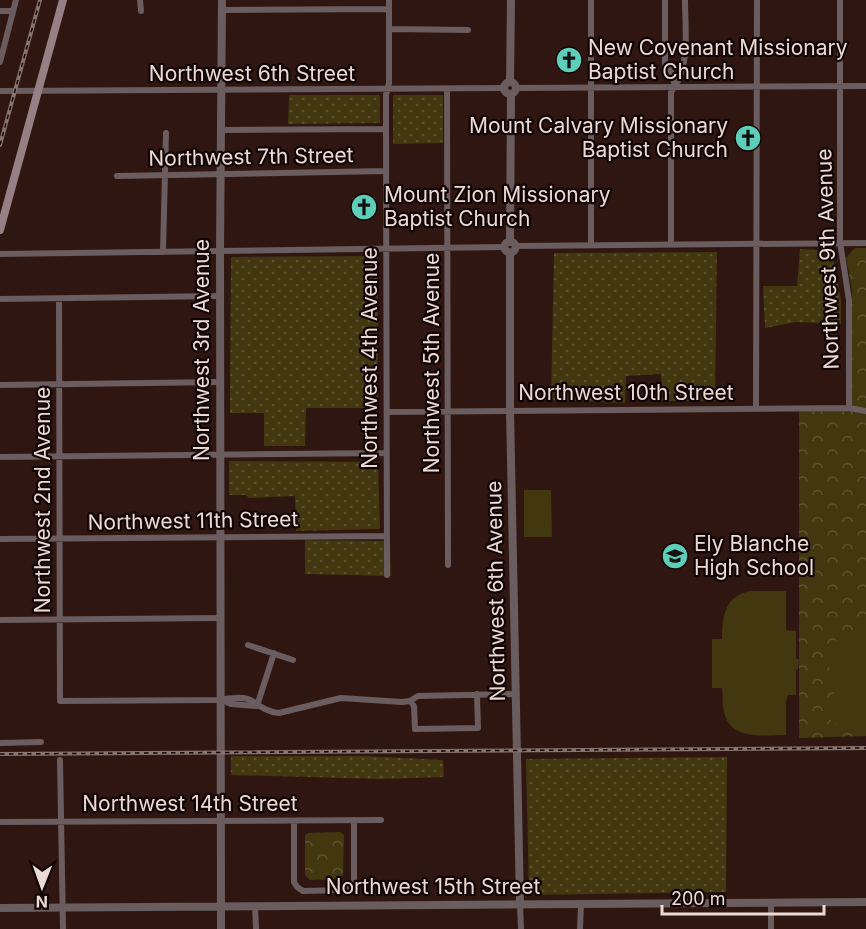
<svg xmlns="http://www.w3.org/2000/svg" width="866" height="929" viewBox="0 0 866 929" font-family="Inter,sans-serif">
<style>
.grass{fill:url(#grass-dots)}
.park{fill:url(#park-crowns)}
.garden{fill:#42370f}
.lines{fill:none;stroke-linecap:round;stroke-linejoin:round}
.minor{stroke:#6b5c5f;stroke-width:6}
.tertiary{stroke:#6b5c5f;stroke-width:8}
.secondary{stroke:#978085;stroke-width:8}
.rail-casing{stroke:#89736e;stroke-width:4}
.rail{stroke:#100504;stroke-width:1.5;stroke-dasharray:4.5;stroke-linecap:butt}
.labels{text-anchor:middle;stroke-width:4.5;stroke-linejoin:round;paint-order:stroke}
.poi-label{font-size:21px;fill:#ecd9d4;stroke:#100504;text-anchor:start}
.street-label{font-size:21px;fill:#ecd9d4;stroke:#100504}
</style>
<defs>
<pattern id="grass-dots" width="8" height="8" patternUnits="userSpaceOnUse" patternTransform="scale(1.5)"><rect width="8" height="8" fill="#42370f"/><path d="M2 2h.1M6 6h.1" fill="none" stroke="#5d5331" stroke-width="1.8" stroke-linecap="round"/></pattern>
<pattern id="park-crowns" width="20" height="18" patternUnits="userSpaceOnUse" patternTransform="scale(1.5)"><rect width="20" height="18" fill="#42370f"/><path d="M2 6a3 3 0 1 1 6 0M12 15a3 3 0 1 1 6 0" fill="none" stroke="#5d5331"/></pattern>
</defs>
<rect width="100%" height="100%" fill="#2f1610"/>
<path class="grass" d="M289,95h91v28l-92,1z
M393,95h50v48l-50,1z
M800,249l32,2 9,50v23l-45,-2 -31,6 -2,-42h34z
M717,252l-2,149h-53l-1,-27 -35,2 -1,27 -74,-3 3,-147z
M378,256v152h-72l-1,38h-41v-33h-34l1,-156z
M229,461l149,1 2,67 -84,2 -1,-35 -46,2 -3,-3h-17z
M305,540l85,1 1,35 -86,-2z
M231,756h133l79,4 1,17 -64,2 -149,-4z
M727,757l-1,135 -197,3 -3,-136z"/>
<path class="park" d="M855,248h11v488l-67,2v-328h53v-121l-6,-31z
M340,832l4,3 -1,40 -4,4 -29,1 -5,-5v-40l2,-2z"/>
<path class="garden" d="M524,490h27l1,47h-28z
M751,591h35v39l10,1v28h3l-1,10 -2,1v25h-8l-2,7v33c-22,0 -56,6 -62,-23 -2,-7 -1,-17 -2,-24h-10v-49h10c0,-23 3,-44 29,-48z
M841,636l25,2v95l-19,-4 -16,-8 4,-39 -6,-15 3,-23z"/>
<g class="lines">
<path class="minor" d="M140,0l1,11
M591,0v245
M665,0v64l6,8 4,14
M840,0v242l9,58v108
M222,10l167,-1
M0,11h13
M389,29l79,1
M0,62l16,-62
M516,88l350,-2
M447,89l1,476
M0,91l504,-3
M222,130l164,-1
M117,176l269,-5
M671,244v-152c20,-23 14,-63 14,-92
M516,246l350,-3
M163,252l3,-119
M0,254l504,-7
M0,299l220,-3
M59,299l1,402 158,-1c9,-1 26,-5 34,1 9,6 16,11 27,12l62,-15 61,4 8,-1 8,-5 98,-2
M0,385l220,-3
M756,408l1,-408
M387,412l462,-4 17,3
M0,457l386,-4
M0,539l386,-3
M387,575l-1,-446v-34l3,-12v-83
M0,620l221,-2
M248,645l45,15
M222,700l9,4 26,2
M410,701l4,5 1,23 63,-1 -1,-34
M257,706l17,-53
M0,743l41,-1
M60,760l3,169
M294,821v61l3,5 6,4 42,-1 6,-3 3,-6v-61
M0,822l381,-2
M520,904l1,25
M255,906l1,23
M580,929l1,-25
M771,929v-26"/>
<path class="tertiary" d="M510,82l1,-82
M504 88a6 6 0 1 1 12 0a6 6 0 1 1-12 0Z
M504.5 247a5.5 5.5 0 1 1 11 0a5.5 5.5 0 1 1-11 0Z
M510,242l1,-148
M510,253v157l10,494
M0,908l866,-6
M221,929l-1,-678 2,-251"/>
<path class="secondary" d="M0,230l63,-230"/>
<defs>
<path id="rail" d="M0,145l40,-145
M0,754l866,-6"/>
</defs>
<use href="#rail" class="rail-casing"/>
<use href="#rail" class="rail"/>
</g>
<defs>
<symbol id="church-disc" viewBox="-11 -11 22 22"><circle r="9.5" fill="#5cceba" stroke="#100504"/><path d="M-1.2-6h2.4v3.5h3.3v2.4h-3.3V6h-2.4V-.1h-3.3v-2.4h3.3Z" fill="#111"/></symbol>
<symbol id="school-disc" viewBox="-11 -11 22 22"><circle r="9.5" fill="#5cceba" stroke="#100504"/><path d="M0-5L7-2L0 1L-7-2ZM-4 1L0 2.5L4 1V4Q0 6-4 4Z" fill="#111"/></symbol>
</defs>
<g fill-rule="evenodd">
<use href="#church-disc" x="554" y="45" width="30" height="30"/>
<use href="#church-disc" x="733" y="123" width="30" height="30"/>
<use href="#church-disc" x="349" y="192" width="30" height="30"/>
<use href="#school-disc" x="660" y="541" width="30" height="30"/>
</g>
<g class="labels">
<g class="poi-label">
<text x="588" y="55">New Covenant Missionary<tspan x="588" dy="24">Baptist Church</tspan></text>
<text x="728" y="133" text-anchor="end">Mount Calvary Missionary<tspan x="728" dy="24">Baptist Church</tspan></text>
<text x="384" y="202">Mount Zion Missionary<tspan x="384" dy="24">Baptist Church</tspan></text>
<text x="694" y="551">Ely Blanche<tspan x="694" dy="24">High School</tspan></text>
</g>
<g class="street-label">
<text x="252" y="81">Northwest 6th Street</text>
<text transform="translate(251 157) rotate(-1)" y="7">Northwest 7th Street</text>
<text transform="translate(828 259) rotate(-92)" y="7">Northwest 9th Avenue</text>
<text transform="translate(202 350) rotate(-90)" y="7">Northwest 3rd Avenue</text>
<text transform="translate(370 358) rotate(-90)" y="7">Northwest 4th Avenue</text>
<text transform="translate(432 363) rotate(-90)" y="7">Northwest 5th Avenue</text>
<text x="626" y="400">Northwest 10th Street</text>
<text transform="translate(43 500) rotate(-90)" y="7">Northwest 2nd Avenue</text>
<text transform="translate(193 521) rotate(-1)" y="7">Northwest 11th Street</text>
<text transform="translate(496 591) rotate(-91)" y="7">Northwest 6th Avenue</text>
<text x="190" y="811">Northwest 14th Street</text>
<text x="433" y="894">Northwest 15th Street</text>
</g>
</g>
<g transform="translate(42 887) rotate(181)" stroke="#100504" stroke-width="4.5" paint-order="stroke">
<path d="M0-4.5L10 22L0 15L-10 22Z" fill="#ecd9d4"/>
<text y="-9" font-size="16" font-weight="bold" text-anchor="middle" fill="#ecd9d4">N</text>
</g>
<path d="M662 905v9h162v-9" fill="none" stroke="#ecd9d4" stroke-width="3"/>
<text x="671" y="905" font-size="18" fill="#ecd9d4" stroke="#100504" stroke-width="4.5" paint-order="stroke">200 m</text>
</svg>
